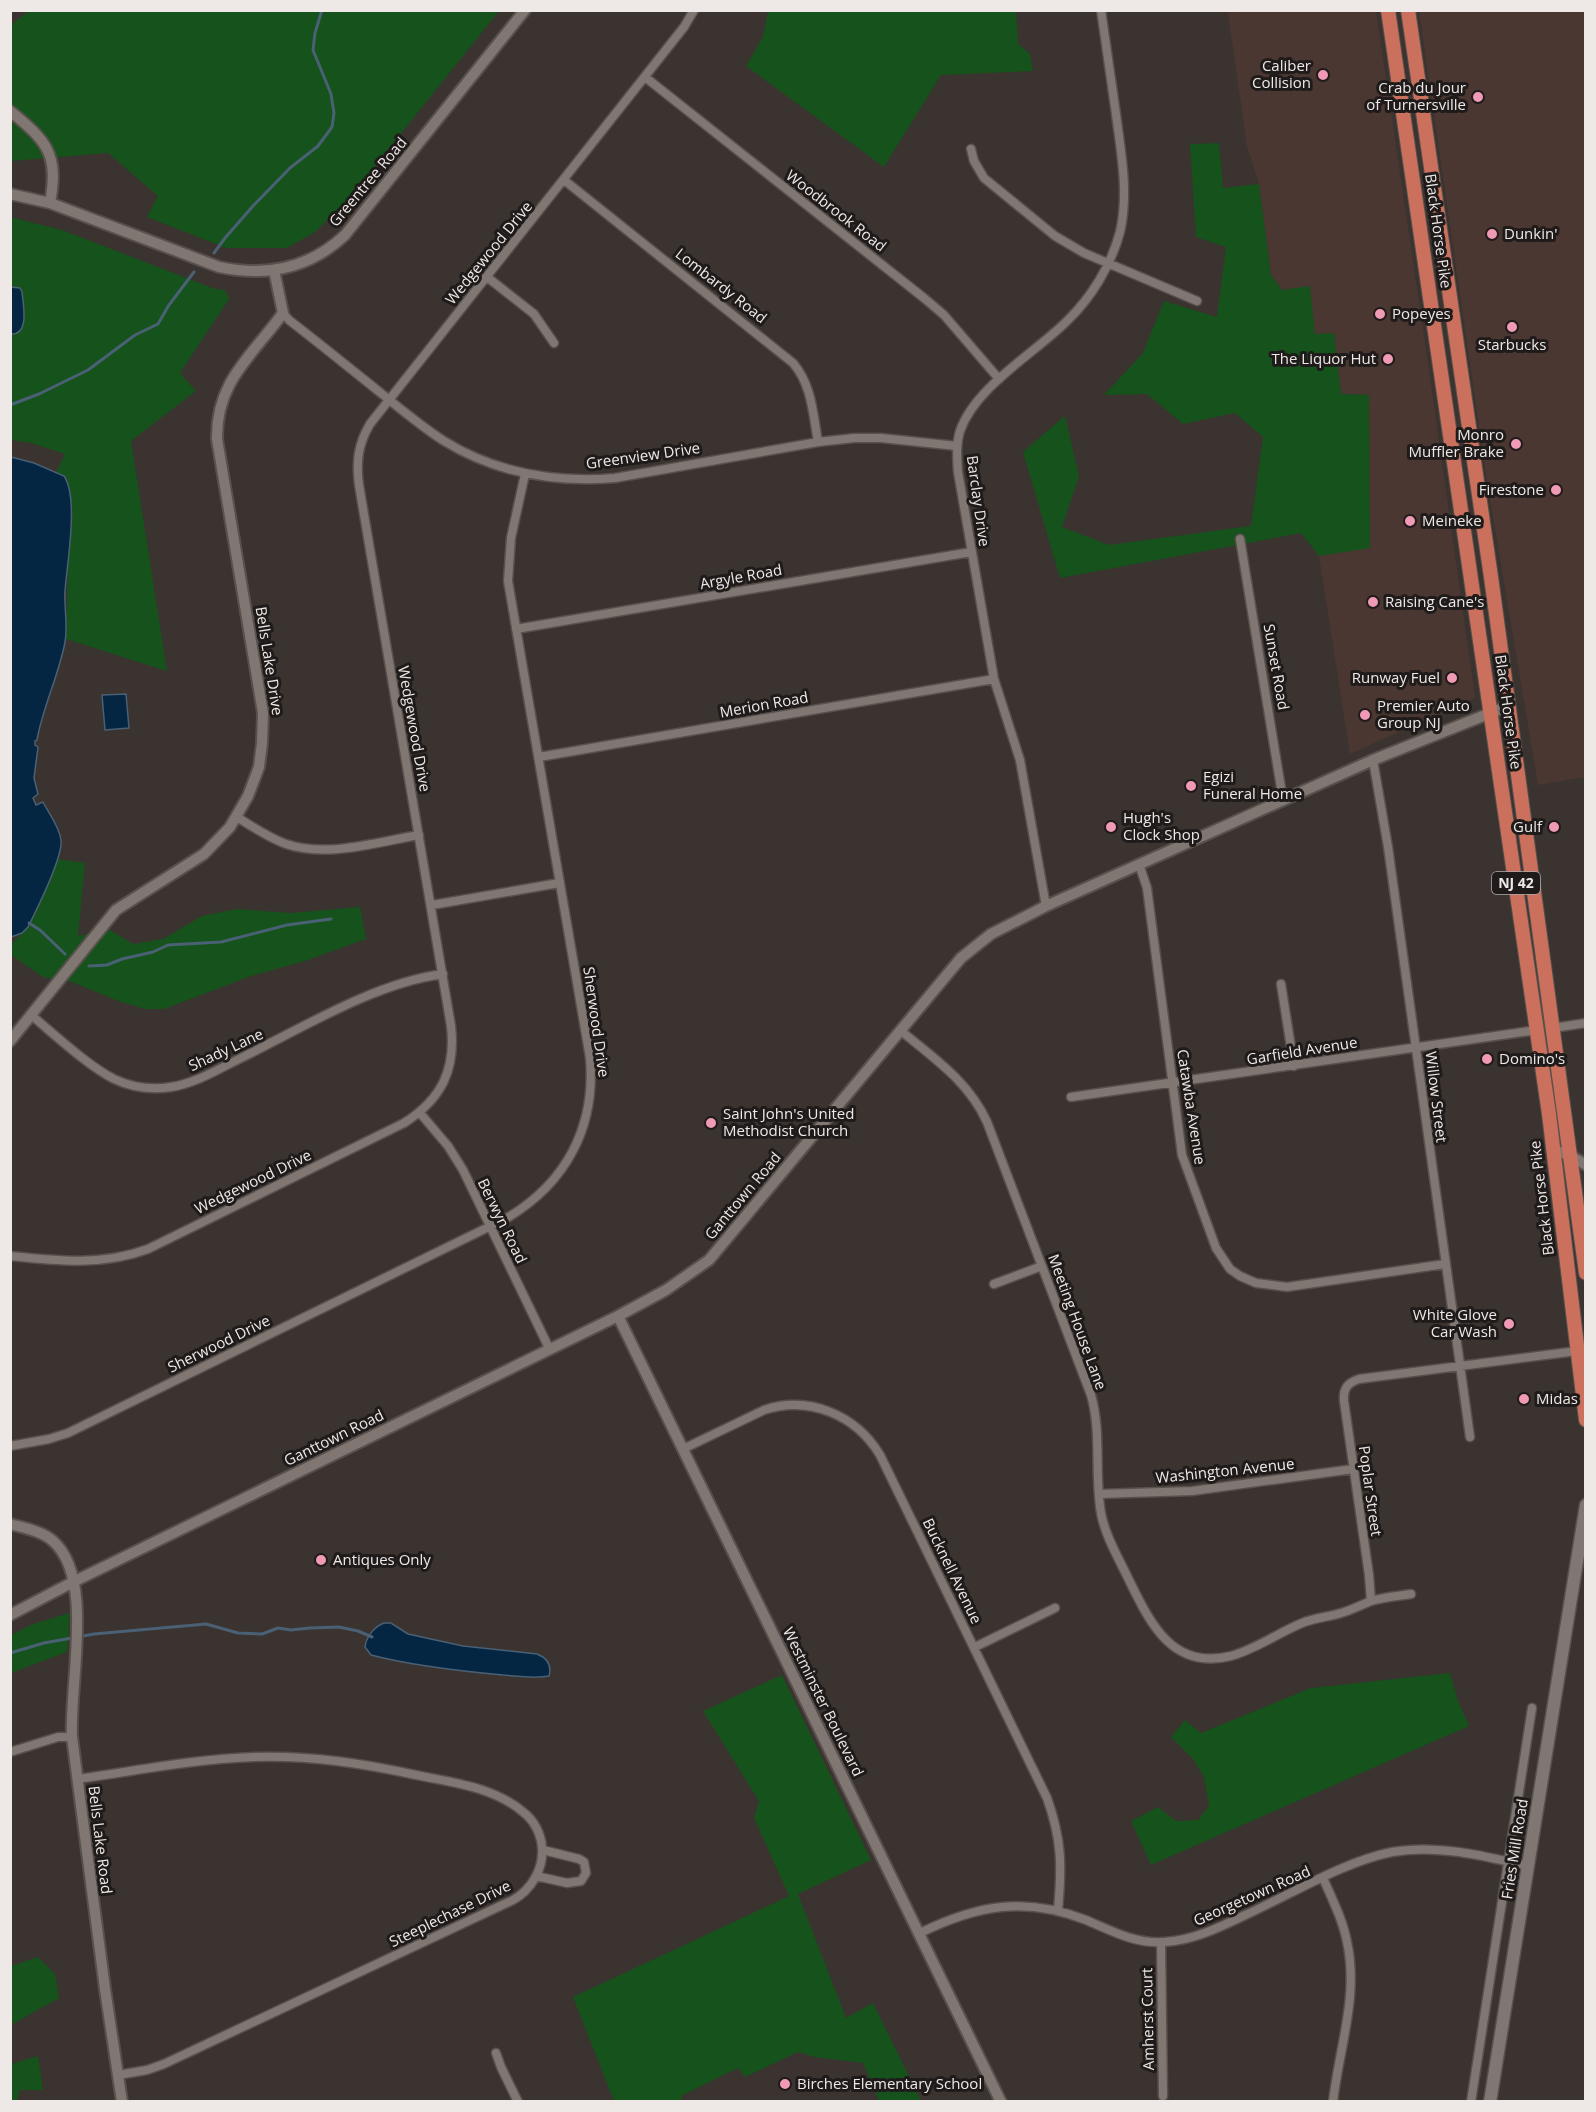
<svg xmlns="http://www.w3.org/2000/svg" width="1596" height="2112" viewBox="0 0 1596 2112" font-family="'Open Sans',sans-serif">
<style>
.commercial{fill:#4b3732}
.green{fill:#16521b}
.water{fill:#042643;stroke:#4a6074;stroke-width:1.5}
.lines{fill:none;stroke-linecap:round;stroke-linejoin:round}
.stream{stroke:#4a6074;stroke-width:3}
.minor-casing{stroke:#57504d;stroke-width:11}
.tertiary-casing{stroke:#57504d;stroke-width:14}
.secondary-casing{stroke:#57504d;stroke-width:15}
.trunk-casing{stroke:#57504d;stroke-width:16}
.minor{stroke:#817772;stroke-width:8}
.tertiary{stroke:#817772;stroke-width:10}
.secondary{stroke:#817772;stroke-width:12}
.trunk{stroke:#ca705c;stroke-width:14}
.poi-dot{fill:#f09ab6;stroke:#1f1b1a;stroke-width:2}
.labels{text-anchor:middle;stroke-width:6;stroke-linejoin:round;paint-order:stroke}
.shield{fill:#1f1b1a;stroke:#b0aaa9;stroke-width:1.5}
.shield-label{font-size:14px;font-weight:bold;fill:#eee8e6}
.poi-label{font-size:15px;fill:#eee8e6;stroke:#1f1b1a;text-anchor:start}
.street-label{font-size:15px;fill:#eee8e6;stroke:#1f1b1a}
</style>
<rect width="100%" height="100%" fill="#3b332f"/>
<path class="commercial" d="M1245,10l131,1 54,366 45,321 -125,56 -31,-198 51,-9 -1,-152 -28,-1 -7,-60h-19l-44,-59 -12,-91 -12,-38 -19,-133z
M1419,11h166v766l-47,8 -51,-304z"/>
<path class="green" d="M1016,10l2,34 12,10 3,17 -92,4 -57,92 -138,-101 17,-29 5,-26z
M29,11h470l-152,190 -32,31 -28,16h-61l-79,-31 11,-21 -50,-43 -97,8v-136z
M1219,143l4,45 36,-4 12,91 11,15 28,-4 5,48 19,-1 7,61 28,1 1,153 -51,8 -18,-23 -241,45 -37,-126 42,-36 14,60 -17,51 47,18 142,-19 12,-89 -28,-24 -52,11 -36,-30 -43,1 39,-42 21,-52 53,16 9,-70 -30,-10 -6,-93z
M10,217l52,13 153,59 10,1 4,9 -49,74 16,18 -65,50 36,230 -101,-32 4,-148 -14,-19 9,-18 -34,-11 -20,-3z
M58,859l27,4 -7,73 32,-6 23,14 30,-5 39,-23 35,-7 53,4 70,-6 6,32 -61,22 -54,15 -87,33h-19l-27,-8 -46,-19 -29,-5 -32,-22v-10l17,-18z
M70,1613l-3,39 -56,21v-38l22,-11z
M1450,1673l8,28 11,25 -318,139 -20,-44 27,-14 18,14 22,-1 11,-14 -5,-29 -11,-18 -22,-22 14,-17 16,13 110,-45z
M782,1675l89,185 -73,34 48,124 27,-15 48,98h-42l-16,-38 -49,-6 -16,-5 -53,25 -7,-9 -57,28 2,5h-69l-41,-104 216,-101 -35,-78 5,-17 -56,-90z
M38,1957l17,17 4,24 -48,27v-59z
M38,2056l5,34h-23l-3,11h-6v-37z"/>
<path class="water" d="M11,287l9,1 2,4c1,12 8,43 -11,42z
M11,457l23,6 30,13c15,22 3,87 1,115 -1,16 3,34 0,51 -6,33 -22,64 -28,98l-2,1v4l3,2 -4,31 4,16 -5,4 3,7 7,-3c6,12 16,24 18,38 2,17 -24,69 -33,87l-6,6 -11,4z
M126,694l3,34 -24,2 -3,-35z
M384,1623h7l17,11 55,12 74,8c10,4 15,11 12,22 -15,3 -31,0 -46,-1 -44,-4 -90,-9 -132,-20l-6,-8c1,-10 10,-21 19,-24z"/>
<g class="lines">
<path class="stream" d="M214,253l11,-15 28,-32 37,-38 28,-22 14,-19 2,-14 -3,-19 -18,-44 2,-17 7,-23
M10,405l29,-11 49,-24 47,-35 23,-11 11,-19 25,-33
M29,923l11,7 25,24
M89,966l18,-1 15,-6 31,-7 15,-7 53,-3 66,-17 44,-6
M10,1653l34,-10 50,-9 112,-10 32,9 24,1 16,-6 13,2 19,-2 29,-1 19,4 14,6"/>
<defs>
<path id="minor" d="M645,77l279,221 20,17 55,64
M971,149l3,12 10,17 71,58 29,17 113,48
M564,180l229,183c19,22 20,51 25,79
M487,277l47,37 20,29
M283,313l6,7c31,24 62,49 93,74 20,16 40,33 62,47 52,32 110,42 171,37l203,-36 36,-4h27l76,8
M1240,539l43,261
M516,629l455,-77
M539,757l455,-78
M1373,760l15,87 82,590
M237,817c16,10 32,21 49,27 42,14 91,-2 133,-9
M1139,864l8,24 35,267 34,93 14,21 10,7 16,7 31,4 158,-23
M432,905l127,-22
M1046,906l-26,-146 -26,-81 -36,-207c-1,-14 -2,-28 2,-41 15,-44 75,-78 107,-110 25,-24 44,-56 53,-89 9,-39 1,-79 -4,-118 -5,-34 -10,-69 -15,-104
M1281,984l13,82
M31,1015c23,19 57,51 83,64 17,8 38,11 57,8 26,-4 49,-19 72,-30 61,-30 132,-74 200,-83
M1553,1028l33,-5
M901,1031c33,27 68,51 86,91l104,273c11,38 3,78 10,118 4,22 16,42 26,63 22,44 43,95 104,80 25,-7 47,-23 71,-33 12,-5 26,-6 39,-10 11,-3 20,-8 30,-12 13,-4 27,-5 40,-7
M1071,1097c156,-21 311,-45 466,-67
M420,1113l28,33 15,24 86,178
M10,1256c48,5 92,10 138,-7l256,-126c38,-24 52,-54 47,-97l-92,-541c-3,-23 -1,-41 11,-61l314,-397 10,-17
M994,1284l48,-18
M10,1446l39,-7 19,-6 439,-215c59,-35 89,-91 83,-160l-82,-477 3,-43 14,-64
M683,1449l81,-39c45,-15 92,5 116,45l167,343c15,42 15,68 11,112
M1099,1494l93,-3 161,-22
M1371,1601l-2,-26 -25,-174c-1,-12 3,-18 15,-22l218,-28
M975,1647l80,-39
M10,1752l48,-15h14
M77,1779c59,-8 118,-20 177,-22 57,-2 112,7 167,19 35,7 74,12 102,36 11,8 18,22 19,35 2,22 -11,43 -29,53l-349,164 -17,6 -29,5
M536,1876l31,7 14,-2 5,-8 -2,-11 -5,-3 -36,-9
M1323,1878c9,21 20,42 24,64 12,54 -8,106 -14,160
M920,1933c57,-28 105,-37 166,-13 26,11 49,24 78,22 34,-2 64,-19 94,-33 42,-20 89,-48 134,-57 44,-8 93,4 135,14
M1161,1942l2,154
M496,2053l5,14 17,35
M1471,2102l61,-394"/>
<path id="tertiary" d="M10,111c37,30 49,43 40,92
M10,194l40,9 169,64c47,10 90,2 126,-32l180,-225
M10,1041l106,-131 88,-56 26,-27 18,-31 11,-29 3,-24 1,-30 -46,-274c-1,-58 35,-83 66,-126l-9,-43
M1554,1150l17,6 15,9
M618,1316l383,786
M10,1524c14,4 32,7 43,17 42,37 16,143 19,196l33,252 17,113
M10,1615l65,-34 543,-265 48,-26 43,-30 252,-302 30,-24 55,-28 327,-146 135,-54"/>
<path id="secondary" d="M1490,2102l96,-597"/>
<path id="trunk" d="M1388,10l161,1104 37,306
M1408,10l83,567 95,696"/>
</defs>
<use href="#minor" class="minor-casing"/>
<use href="#tertiary" class="tertiary-casing"/>
<use href="#secondary" class="secondary-casing"/>
<use href="#trunk" class="trunk-casing"/>
<use href="#minor" class="minor"/>
<use href="#tertiary" class="tertiary"/>
<use href="#secondary" class="secondary"/>
<use href="#trunk" class="trunk"/>
</g>
<g class="poi-dot">
<circle cx="1323" cy="75" r="6"/>
<circle cx="1478" cy="97" r="6"/>
<circle cx="1492" cy="234" r="6"/>
<circle cx="1380" cy="314" r="6"/>
<circle cx="1512" cy="327" r="6"/>
<circle cx="1388" cy="359" r="6"/>
<circle cx="1516" cy="444" r="6"/>
<circle cx="1556" cy="490" r="6"/>
<circle cx="1410" cy="521" r="6"/>
<circle cx="1373" cy="602" r="6"/>
<circle cx="1452" cy="678" r="6"/>
<circle cx="1365" cy="715" r="6"/>
<circle cx="1191" cy="786" r="6"/>
<circle cx="1111" cy="827" r="6"/>
<circle cx="1554" cy="827" r="6"/>
<circle cx="1487" cy="1059" r="6"/>
<circle cx="711" cy="1123" r="6"/>
<circle cx="1509" cy="1324" r="6"/>
<circle cx="1524" cy="1399" r="6"/>
<circle cx="321" cy="1560" r="6"/>
<circle cx="785" cy="2084" r="6"/>
</g>
<g class="labels">
<rect class="shield" x="1492" y="872" width="48" height="22" rx="4.5"/>
<g class="shield-label">
<text x="1516" y="888">NJ 42</text>
</g>
<g class="poi-label">
<text x="1311" y="71" text-anchor="end">Caliber<tspan x="1311" dy="17">Collision</tspan></text>
<text x="1466" y="93" text-anchor="end">Crab du Jour<tspan x="1466" dy="17">of Turnersville</tspan></text>
<text x="1504" y="239">Dunkin'</text>
<text x="1392" y="319">Popeyes</text>
<text x="1512" y="350" text-anchor="middle">Starbucks</text>
<text x="1376" y="364" text-anchor="end">The Liquor Hut</text>
<text x="1504" y="440" text-anchor="end">Monro<tspan x="1504" dy="17">Muffler Brake</tspan></text>
<text x="1544" y="495" text-anchor="end">Firestone</text>
<text x="1422" y="526">Meineke</text>
<text x="1385" y="607">Raising Cane's</text>
<text x="1440" y="683" text-anchor="end">Runway Fuel</text>
<text x="1377" y="711">Premier Auto<tspan x="1377" dy="17">Group NJ</tspan></text>
<text x="1203" y="782">Egizi<tspan x="1203" dy="17">Funeral Home</tspan></text>
<text x="1123" y="823">Hugh's<tspan x="1123" dy="17">Clock Shop</tspan></text>
<text x="1542" y="832" text-anchor="end">Gulf</text>
<text x="1499" y="1064">Domino's</text>
<text x="723" y="1119">Saint John's United<tspan x="723" dy="17">Methodist Church</tspan></text>
<text x="1497" y="1320" text-anchor="end">White Glove<tspan x="1497" dy="17">Car Wash</tspan></text>
<text x="1536" y="1404">Midas</text>
<text x="333" y="1565">Antiques Only</text>
<text x="797" y="2089">Birches Elementary School</text>
</g>
<g class="street-label">
<text transform="translate(368 182) rotate(-50)" y="5">Greentree Road</text>
<text transform="translate(836 211) rotate(38)" y="5">Woodbrook Road</text>
<text transform="translate(1438 231) rotate(82)" y="5">Black Horse Pike</text>
<text transform="translate(489 253) rotate(-51)" y="5">Wedgewood Drive</text>
<text transform="translate(721 286) rotate(38)" y="5">Lombardy Road</text>
<text transform="translate(643 456) rotate(-8)" y="5">Greenview Drive</text>
<text transform="translate(978 501) rotate(82)" y="5">Barclay Drive</text>
<text transform="translate(741 577) rotate(-10)" y="5">Argyle Road</text>
<text transform="translate(269 661) rotate(81)" y="5">Bells Lake Drive</text>
<text transform="translate(1276 667) rotate(80)" y="5">Sunset Road</text>
<text transform="translate(764 705) rotate(-10)" y="5">Merion Road</text>
<text transform="translate(1508 712) rotate(82)" y="5">Black Horse Pike</text>
<text transform="translate(414 729) rotate(80)" y="5">Wedgewood Drive</text>
<text transform="translate(596 1022) rotate(82)" y="5">Sherwood Drive</text>
<text transform="translate(226 1050) rotate(-25)" y="5">Shady Lane</text>
<text transform="translate(1302 1051) rotate(-9)" y="5">Garfield Avenue</text>
<text transform="translate(1436 1097) rotate(83)" y="5">Willow Street</text>
<text transform="translate(1191 1107) rotate(81)" y="5">Catawba Avenue</text>
<text transform="translate(253 1182) rotate(-26)" y="5">Wedgewood Drive</text>
<text transform="translate(743 1196) rotate(-50)" y="5">Ganttown Road</text>
<text transform="translate(1542 1198) rotate(-97)" y="5">Black Horse Pike</text>
<text transform="translate(502 1221) rotate(64)" y="5">Berwyn Road</text>
<text transform="translate(1077 1322) rotate(70)" y="5">Meeting House Lane</text>
<text transform="translate(219 1344) rotate(-26)" y="5">Sherwood Drive</text>
<text transform="translate(334 1438) rotate(-26)" y="5">Ganttown Road</text>
<text transform="translate(1225 1471) rotate(-6)" y="5">Washington Avenue</text>
<text transform="translate(1370 1491) rotate(82)" y="5">Poplar Street</text>
<text transform="translate(952 1571) rotate(64)" y="5">Bucknell Avenue</text>
<text transform="translate(823 1702) rotate(64)" y="5">Westminster Boulevard</text>
<text transform="translate(100 1840) rotate(83)" y="5">Bells Lake Road</text>
<text transform="translate(1515 1849) rotate(-81)" y="5">Fries Mill Road</text>
<text transform="translate(1252 1896) rotate(-24)" y="5">Georgetown Road</text>
<text transform="translate(450 1914) rotate(-26)" y="5">Steeplechase Drive</text>
<text transform="translate(1148 2019) rotate(-91)" y="5">Amherst Court</text>
</g>
</g>
<rect width="1596" height="2112" fill="none" stroke="#eee8e6" stroke-width="24"/>
</svg>
